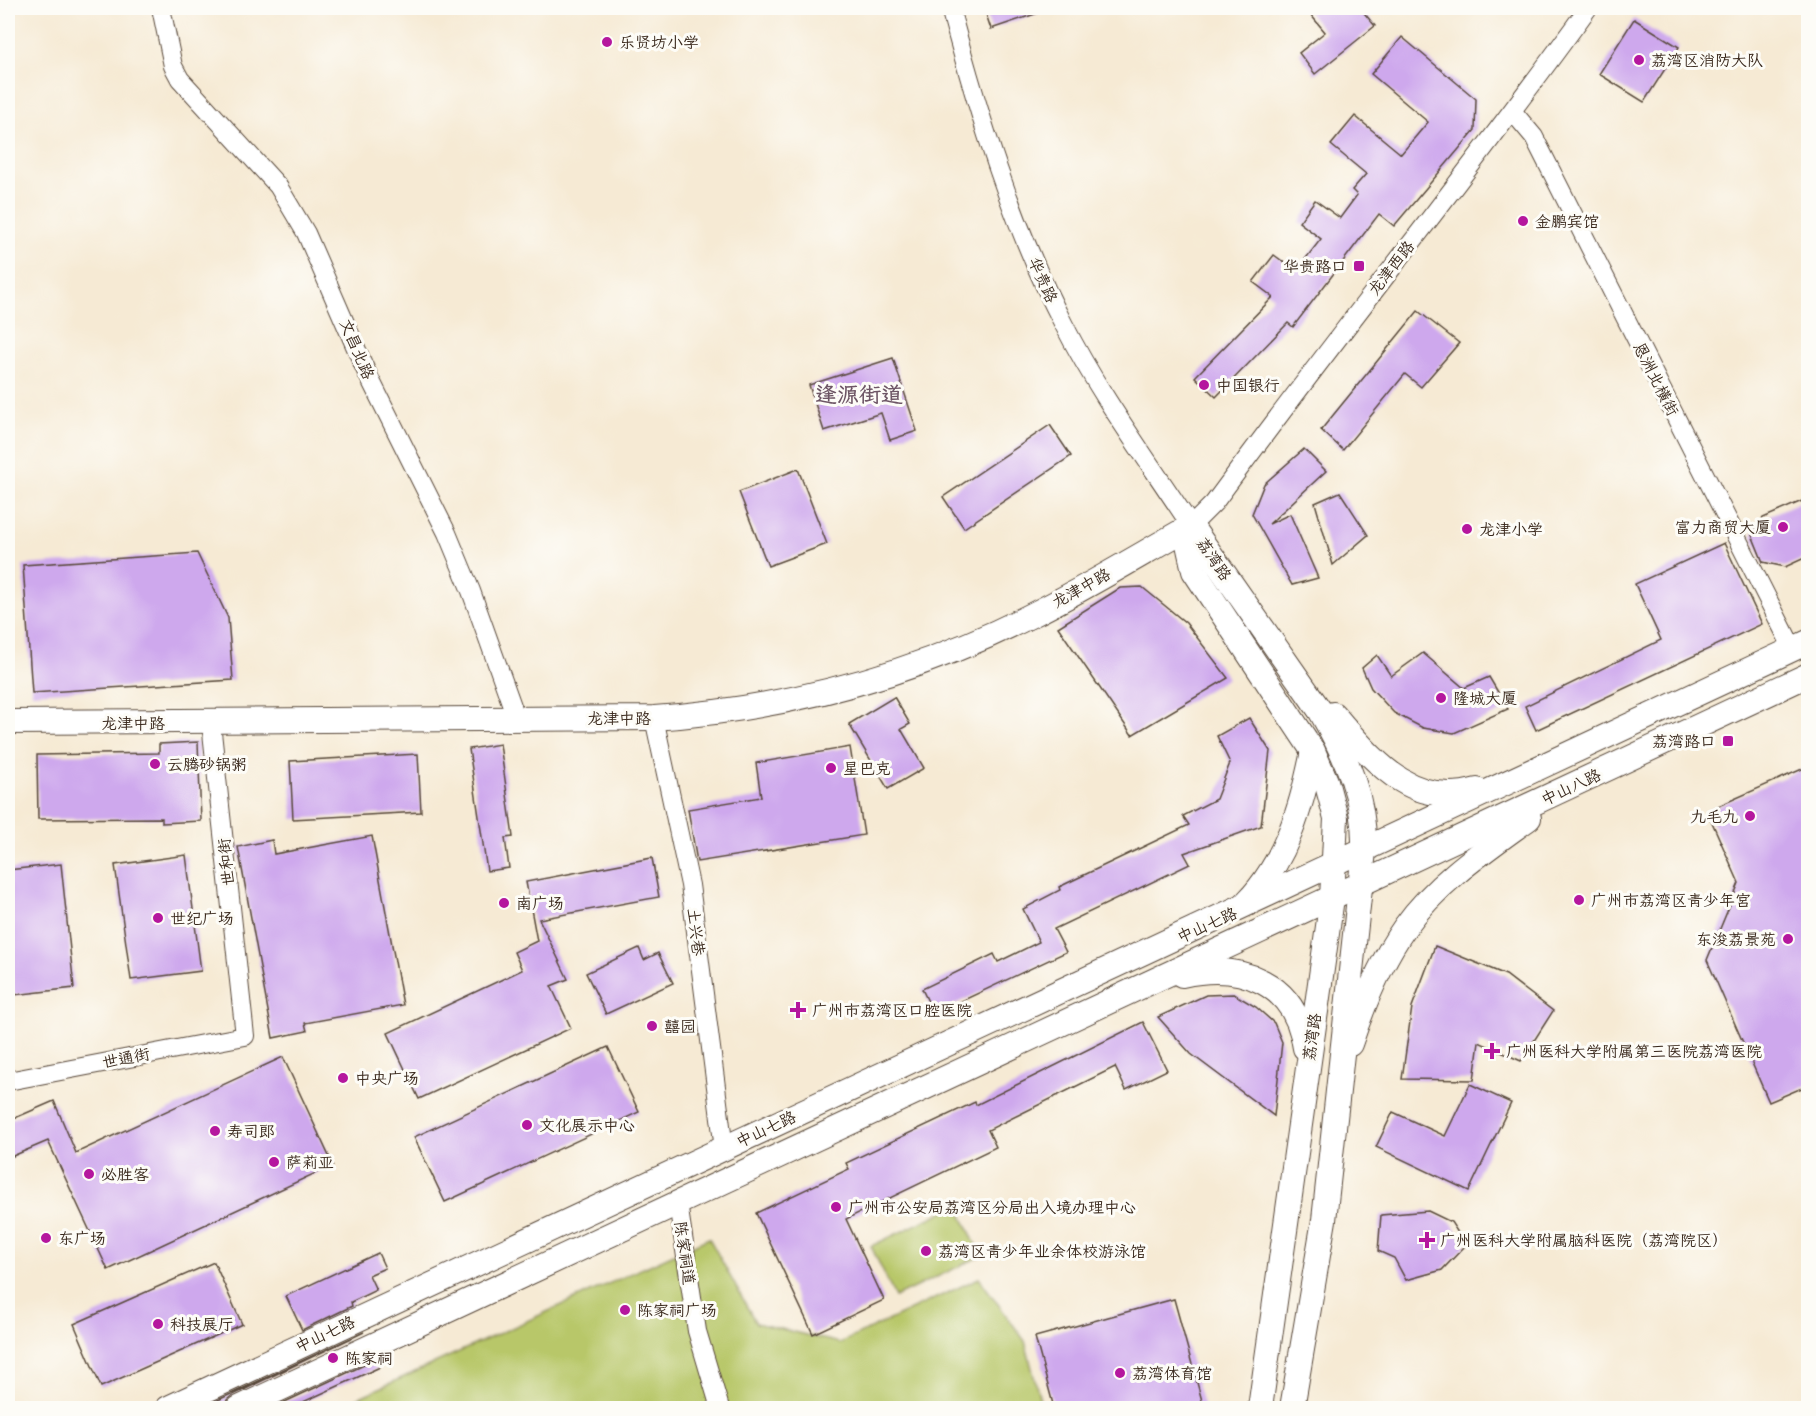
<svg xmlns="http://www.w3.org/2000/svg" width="1816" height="1416" font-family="'Shantell Sans','LXGW WenKai TC',sans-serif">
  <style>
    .green { fill: #b8c769; stroke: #7a7844; stroke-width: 1.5 }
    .building { fill: #cea8ed }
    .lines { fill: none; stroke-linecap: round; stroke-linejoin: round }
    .minor-casing { stroke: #574739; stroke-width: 20 }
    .major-casing { stroke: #574739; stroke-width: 26 }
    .minor { stroke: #fff; stroke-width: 18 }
    .major { stroke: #fff; stroke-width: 24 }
    .poi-dot { fill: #b5179e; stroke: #fdfcf7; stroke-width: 2 }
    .labels { text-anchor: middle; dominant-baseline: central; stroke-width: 6; stroke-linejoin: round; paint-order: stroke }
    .poi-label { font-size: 16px; fill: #3b2a1e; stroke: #fdfcf7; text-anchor: start }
    .street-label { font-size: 16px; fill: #3b2a1e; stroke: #fdfcf7 }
    .district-label { font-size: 22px; font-weight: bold; fill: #6e5666; stroke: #fdfcf7 }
  </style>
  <rect width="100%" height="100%" fill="#fdfcf7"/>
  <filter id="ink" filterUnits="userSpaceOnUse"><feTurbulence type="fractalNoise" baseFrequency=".0167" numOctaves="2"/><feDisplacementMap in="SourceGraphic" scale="12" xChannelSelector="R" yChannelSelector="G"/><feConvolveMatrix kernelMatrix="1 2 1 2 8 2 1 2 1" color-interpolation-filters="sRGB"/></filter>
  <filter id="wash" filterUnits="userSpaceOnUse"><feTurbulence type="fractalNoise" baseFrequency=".008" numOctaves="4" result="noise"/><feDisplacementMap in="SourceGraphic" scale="24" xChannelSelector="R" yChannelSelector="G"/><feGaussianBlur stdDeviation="1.35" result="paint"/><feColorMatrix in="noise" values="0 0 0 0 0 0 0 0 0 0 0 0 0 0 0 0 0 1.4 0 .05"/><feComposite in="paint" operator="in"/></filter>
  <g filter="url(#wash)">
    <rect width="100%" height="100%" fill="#f6ead4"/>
    <!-- green -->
    <g class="green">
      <path d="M957,1205L981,1256L895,1297L871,1246Z"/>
      <path d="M709,1238L756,1323L840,1343L979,1278L1025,1341L1042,1408H336Z"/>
    </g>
    <g id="blocks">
      <!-- building -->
      <g class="building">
        <path d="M984,8H1047V10L991,29Z"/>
        <path d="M1305,8H1360L1375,26L1315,74L1299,53L1325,32Z"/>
        <path d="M1634,19L1679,47L1644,102L1599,74Z"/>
        <path d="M1402,37L1476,99L1475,130L1394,226L1379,214L1293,327L1288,323L1216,397L1195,377L1273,297L1253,282L1274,255L1296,271L1321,239L1299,222L1315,200L1340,218L1357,195L1352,190L1366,174L1331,145L1355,116L1401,154L1428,122L1371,74Z"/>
        <path d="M1418,311L1459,343L1421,387L1405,374L1343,450L1321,430Z"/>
        <path d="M893,358L917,431L890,440L881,413L824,431L809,385Z"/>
        <path d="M1050,425L1071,456L964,528L943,497Z"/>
        <path d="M1304,449L1326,471L1269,524L1290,514L1318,578L1292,585L1252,514L1264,484Z"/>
        <path d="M798,469L827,544L768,566L739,492Z"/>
        <path d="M1340,492L1368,535L1333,565L1315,503Z"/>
        <path d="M1809,498V556L1785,567L1763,562L1752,535L1763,518Z"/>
        <path d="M1724,543L1762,624L1536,730L1525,706L1661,640L1635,584Z"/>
        <path d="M197,553L228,618L233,680L32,693L23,565Z"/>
        <path d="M1142,587L1186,623L1228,678L1132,735L1058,627L1120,588Z"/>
        <path d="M1423,653L1464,688L1489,677L1508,709L1454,733L1423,728L1394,713L1371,688L1362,668L1377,655L1391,676Z"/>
        <path d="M894,697L910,724L901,729L924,768L888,789L849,724Z"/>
        <path d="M1249,718L1270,751L1261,826L1184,853L1190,864L1054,929L1066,952L934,1014L922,989L994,954L998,962L1039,942L1023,909L1060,890L1059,887L1189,825L1183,816L1216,799L1230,763L1217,736Z"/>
        <path d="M198,742L201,821L162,823V818L38,819L37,755L159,753V744Z"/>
        <path d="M500,744L513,837L505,838L509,868L487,871L469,749Z"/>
        <path d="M850,747L864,835L697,862L688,809L761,797L756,763Z"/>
        <path d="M418,754L421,812L293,819L290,761Z"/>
        <path d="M1809,766V1085L1769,1102L1707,960L1739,883L1707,811Z"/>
        <path d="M372,836L403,1005L305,1023L307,1031L273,1038L238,847L272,840L274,854Z"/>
        <path d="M186,855L201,971L131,980L115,865Z"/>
        <path d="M652,858L659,897L539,919L568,979L551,986L571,1028L419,1099L388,1033L522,970L514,952L537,941L526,882Z"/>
        <path d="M61,864L74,988L14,995L8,934V870Z"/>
        <path d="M1435,946L1506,975L1553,1011L1521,1061L1479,1042L1474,1080L1402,1079L1412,1007Z"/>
        <path d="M639,948L644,960L658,953L673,983L606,1014L586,973Z"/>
        <path d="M1234,994L1256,1007L1274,1023L1282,1042L1274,1116L1191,1054L1158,1017L1206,995Z"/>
        <path d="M1143,1022L1167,1070L1126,1090L1115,1067L988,1130L996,1147L846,1219L884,1300L813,1334L756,1213L849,1169L846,1163L975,1102L976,1105Z"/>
        <path d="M608,1047L639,1112L445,1202L414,1137Z"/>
        <path d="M283,1057L333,1165L108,1270L48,1141L8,1158V1121L54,1101L76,1153Z"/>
        <path d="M1470,1084L1511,1103L1469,1191L1376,1147L1393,1112L1445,1136Z"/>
        <path d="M1428,1211L1451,1222L1466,1245L1442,1270L1406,1280L1394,1258L1378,1251L1381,1215Z"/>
        <path d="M378,1253L385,1268L369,1275L376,1290L351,1302L352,1306L302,1330L286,1296Z"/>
        <path d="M214,1262L242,1324L101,1387L74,1324Z"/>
        <path d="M1174,1299L1204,1408H1054L1035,1337Z"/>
        <path d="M364,1332L233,1395L227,1400L225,1408H201Z"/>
        <path d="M377,1359L380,1367L290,1408H272Z"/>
      </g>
    </g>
  </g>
  <g filter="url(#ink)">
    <use href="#blocks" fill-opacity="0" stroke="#574739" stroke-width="1.5"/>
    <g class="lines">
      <defs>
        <g id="minor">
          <path d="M161,8L173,66L180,79L278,186L306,233L366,371L447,533L471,591L516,717"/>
          <path d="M950,8C979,116 1012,225 1064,325C1100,396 1148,460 1191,526L1214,503C1336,336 1467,176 1588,8"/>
          <path d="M1513,112L1534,137L1793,649"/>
          <path d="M654,718L690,885L724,1149"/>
          <path d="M8,1081L245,1036L211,723"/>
          <path d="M678,1203L697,1331L720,1408"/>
        </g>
        <g id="major">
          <path d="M1191,526L1321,712C1346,756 1366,800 1364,851L1324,1220L1292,1408"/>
          <path d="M1191,526L1188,544L1194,571L1313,751L1326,781L1336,818L1332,898L1260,1408"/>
          <path d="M1333,714C1373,759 1409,809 1477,790"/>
          <path d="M8,722L654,718C787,709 913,675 1032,615C1086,588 1138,556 1191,526"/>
          <path d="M1246,903C1286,862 1302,806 1313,751"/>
          <path d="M1182,975C1242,962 1296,982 1305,1048"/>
          <path d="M1350,1044C1363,1005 1381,961 1405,927C1437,882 1485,850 1529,818"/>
          <path d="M168,1408L1808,642"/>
          <path d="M239,1408L1808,675"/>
        </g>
      </defs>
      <!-- minor casing -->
      <use href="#minor" class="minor-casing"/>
      <!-- major casing -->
      <use href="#major" class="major-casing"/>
      <!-- minor -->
      <use href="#minor" class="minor"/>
      <!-- major -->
      <use href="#major" class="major"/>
    </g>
  </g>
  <!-- markers -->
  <g class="poi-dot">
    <circle cx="607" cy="42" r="6"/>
    <circle cx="1639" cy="60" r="6"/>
    <circle cx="1523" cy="221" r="6"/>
    <rect x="1353" y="260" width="12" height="12" rx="3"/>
    <circle cx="1204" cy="385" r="6"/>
    <circle cx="1783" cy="527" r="6"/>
    <circle cx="1467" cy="529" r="6"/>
    <circle cx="1441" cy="698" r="6"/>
    <rect x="1722" y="735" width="12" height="12" rx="3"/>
    <circle cx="155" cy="764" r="6"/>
    <circle cx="831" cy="768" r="6"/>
    <circle cx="1750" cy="816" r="6"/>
    <circle cx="1579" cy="900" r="6"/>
    <circle cx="504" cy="903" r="6"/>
    <circle cx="158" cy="918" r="6"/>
    <circle cx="1788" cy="939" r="6"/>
    <path d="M795 1001h6v6h6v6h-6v6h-6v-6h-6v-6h6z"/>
    <circle cx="652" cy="1026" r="6"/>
    <path d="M1489 1042h6v6h6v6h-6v6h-6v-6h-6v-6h6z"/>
    <circle cx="343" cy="1078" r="6"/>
    <circle cx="527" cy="1125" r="6"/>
    <circle cx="215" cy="1131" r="6"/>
    <circle cx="274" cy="1162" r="6"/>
    <circle cx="89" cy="1174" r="6"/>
    <circle cx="836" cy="1207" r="6"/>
    <circle cx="46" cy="1238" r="6"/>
    <path d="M1424 1231h6v6h6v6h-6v6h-6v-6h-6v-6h6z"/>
    <circle cx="926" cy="1251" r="6"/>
    <circle cx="625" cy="1310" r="6"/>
    <circle cx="158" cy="1324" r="6"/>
    <circle cx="333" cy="1358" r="6"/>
    <circle cx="1120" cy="1373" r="6"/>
  </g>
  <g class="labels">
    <!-- poi labels -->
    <g class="poi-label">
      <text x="619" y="42">乐贤坊小学</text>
      <text x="1651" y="60">荔湾区消防大队</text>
      <text x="1535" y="221">金鹏宾馆</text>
      <text x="1347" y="266" text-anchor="end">华贵路口</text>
      <text x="1216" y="385">中国银行</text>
      <text x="1771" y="527" text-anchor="end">富力商贸大厦</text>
      <text x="1479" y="529">龙津小学</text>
      <text x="1453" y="698">隆城大厦</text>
      <text x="1716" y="741" text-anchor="end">荔湾路口</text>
      <text x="167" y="764">云腾砂锅粥</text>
      <text x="843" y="768">星巴克</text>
      <text x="1738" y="816" text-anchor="end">九毛九</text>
      <text x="1591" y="900">广州市荔湾区青少年宫</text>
      <text x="516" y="903">南广场</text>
      <text x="170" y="918">世纪广场</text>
      <text x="1776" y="939" text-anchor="end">东浚荔景苑</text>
      <text x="812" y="1010">广州市荔湾区口腔医院</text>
      <text x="664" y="1026">囍园</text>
      <text x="1506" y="1051">广州医科大学附属第三医院荔湾医院</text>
      <text x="355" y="1078">中央广场</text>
      <text x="539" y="1125">文化展示中心</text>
      <text x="227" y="1131">寿司郎</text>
      <text x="286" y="1162">萨莉亚</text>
      <text x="101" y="1174">必胜客</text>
      <text x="848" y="1207">广州市公安局荔湾区分局出入境办理中心</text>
      <text x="58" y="1238">东广场</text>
      <text x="1440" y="1240">广州医科大学附属脑科医院（荔湾院区）</text>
      <text x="938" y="1251">荔湾区青少年业余体校游泳馆</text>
      <text x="637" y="1310">陈家祠广场</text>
      <text x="170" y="1324">科技展厅</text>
      <text x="345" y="1358">陈家祠</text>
      <text x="1132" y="1373">荔湾体育馆</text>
    </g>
    <!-- street labels -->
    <g class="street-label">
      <text transform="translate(1391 268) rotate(-52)">龙津西路</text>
      <text transform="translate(1043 280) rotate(66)">华贵路</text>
      <text transform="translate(357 349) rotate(67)">文昌北路</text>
      <text transform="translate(1656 379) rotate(63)">恩洲北横街</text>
      <text transform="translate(1214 559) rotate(56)">荔湾路</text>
      <text transform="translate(1081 588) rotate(-29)">龙津中路</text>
      <text x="619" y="718">龙津中路</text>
      <text x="133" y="723">龙津中路</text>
      <text transform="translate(1571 787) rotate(-25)">中山八路</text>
      <text transform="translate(226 862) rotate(-96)">世和街</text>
      <text transform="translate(1207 925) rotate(-24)">中山七路</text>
      <text transform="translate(696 932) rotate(83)">土兴巷</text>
      <text transform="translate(1312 1037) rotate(-82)">荔湾路</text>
      <text transform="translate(126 1058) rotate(-11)">世通街</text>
      <text transform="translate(766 1129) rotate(-25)">中山七路</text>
      <text transform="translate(685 1253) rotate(82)">陈家祠道</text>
      <text transform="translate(325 1334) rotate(-25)">中山七路</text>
    </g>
    <!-- district labels -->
    <g class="district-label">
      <text x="859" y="394">逢源街道</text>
    </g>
  </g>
  <!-- margin -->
  <rect width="1816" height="1416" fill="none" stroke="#fdfcf7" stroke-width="30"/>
</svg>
